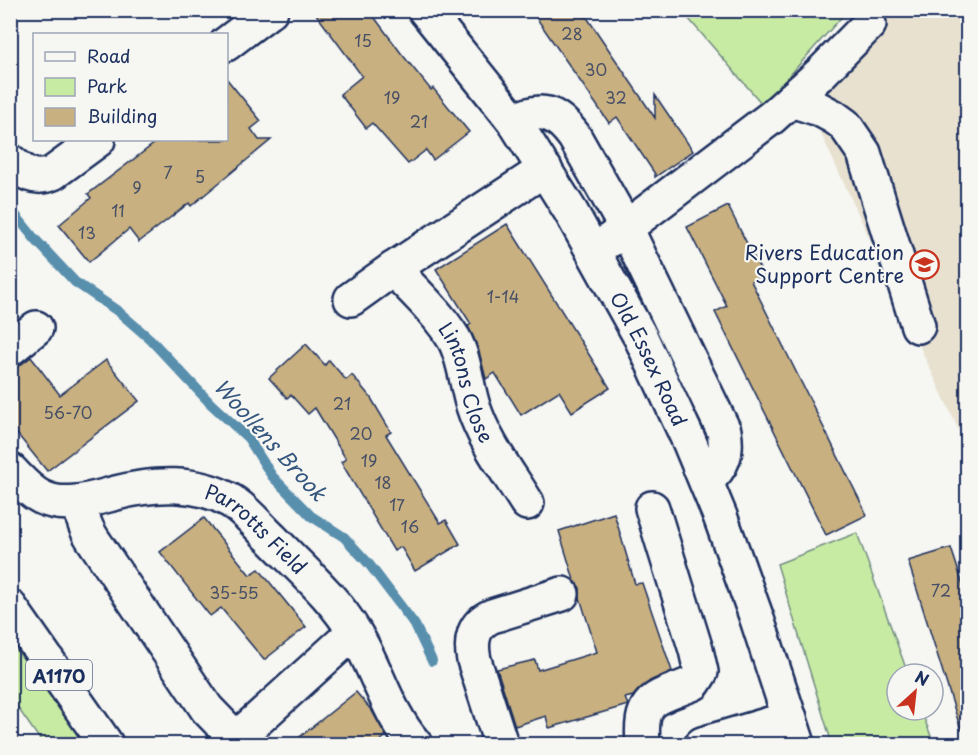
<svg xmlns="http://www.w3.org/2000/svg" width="978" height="755" font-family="'Playpen Sans',sans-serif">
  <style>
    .built { fill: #e8e1d0 }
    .green { fill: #c8eba4; stroke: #728d81; stroke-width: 1.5 }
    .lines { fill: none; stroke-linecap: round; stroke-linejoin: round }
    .stream { stroke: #598fad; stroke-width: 10 }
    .building { fill: #c8b080; stroke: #1b2f5e; stroke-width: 1.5 }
    .minor-casing { stroke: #1b2f5e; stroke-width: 38 }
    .major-casing { stroke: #1b2f5e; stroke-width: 38 }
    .minor { stroke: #f6f6f2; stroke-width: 33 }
    .major { stroke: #f6f6f2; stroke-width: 33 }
    .labels { text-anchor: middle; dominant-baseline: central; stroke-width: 4.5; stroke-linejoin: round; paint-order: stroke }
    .number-label { font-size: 16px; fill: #464f66 }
    .shield { fill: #f6f6f2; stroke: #5d6b8a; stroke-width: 1.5 }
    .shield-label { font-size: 18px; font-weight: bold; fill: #1b2f5e }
    .poi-label { font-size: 20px; fill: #1b2f5e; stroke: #f6f6f2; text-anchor: end }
    .street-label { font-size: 20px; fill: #1b2f5e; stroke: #f6f6f2 }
    .water-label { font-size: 21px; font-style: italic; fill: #35577f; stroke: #f6f6f2 }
  </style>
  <rect width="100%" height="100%" fill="#f6f6f2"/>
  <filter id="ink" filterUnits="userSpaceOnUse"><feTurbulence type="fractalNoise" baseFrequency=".0167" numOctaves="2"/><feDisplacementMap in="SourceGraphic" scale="12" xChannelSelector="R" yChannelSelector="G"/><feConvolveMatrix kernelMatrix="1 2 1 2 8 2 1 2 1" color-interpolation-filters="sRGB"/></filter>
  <g filter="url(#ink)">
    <!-- built -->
    <path class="built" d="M866,11H967V448L796,80Z"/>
    <!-- green -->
    <g class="green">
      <path d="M682,11H847L763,105Z"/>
      <path d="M857,533L908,674H897V710H921L934,744H832L777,564Z"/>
      <path d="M10,641L86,744H43L11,698Z"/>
    </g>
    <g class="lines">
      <!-- stream -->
      <path class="stream" d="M10,208L34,238L75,282L119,312L150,339L211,404L248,438L272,476L311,516L344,537L369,564L415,625L432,661"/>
    </g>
    <!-- building -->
    <g class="building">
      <path d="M313,10H369L401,53L431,90L433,88L469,132L433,160L426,150L408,164L372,123L366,128L340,94L362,76Z"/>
      <path d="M531,10H582L655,118V95L693,151L655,177V174L617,117L609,123Z"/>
      <path d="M226,78L261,121L251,129L259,140H271L191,206L189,203L139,242L129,229L89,262L59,225L91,198L88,194L159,140H226Z"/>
      <path d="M728,206L763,275L751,281L867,515L826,535L715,312L727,306L687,227Z"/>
      <path d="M507,224L610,388L572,412L559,391L521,415L495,373L486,379L478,348L468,326L471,324L436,269Z"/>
      <path d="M306,344L325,365L329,360L346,380L352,375L371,398L391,432L386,435L440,523L446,520L460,544L415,571L401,547L394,551L341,462L346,459L315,408L308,414L291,395L287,398L269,378Z"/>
      <path d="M31,357L60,395L106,360L139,401L47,471L10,425V373Z"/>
      <path d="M614,513L635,584L642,583L672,671L650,681L633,696L625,698L628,705L549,728L546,716L515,726L497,669L535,660L538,670L597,652L580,598V588L574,580L559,531Z"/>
      <path d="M204,518L250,575L259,569L306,627L264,660L221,608L210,616L160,552Z"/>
      <path d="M951,548L968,600V729L961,730L908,561Z"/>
      <path d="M356,692L372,711L386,736L376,744H291Z"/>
    </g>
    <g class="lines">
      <defs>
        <g id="minor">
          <path id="s1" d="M425,10L514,121L571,212L641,338L689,441L720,516L756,616L798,744"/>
          <path d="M226,44L271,10"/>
          <path d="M791,100L819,109L834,117L845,125L864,153L918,326"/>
          <path d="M514,121C541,106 556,112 574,136L626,228L724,431C728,453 723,467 706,481"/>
          <path d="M10,161C24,173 35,181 53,173L98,140"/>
          <path d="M610,240L772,117L821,73L869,24"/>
          <path id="s2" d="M393,269C414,291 438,313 454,339C465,359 466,384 473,406C484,441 508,472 527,503"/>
          <path d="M351,299L393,269L545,169"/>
          <path d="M10,349L36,328"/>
          <path id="s3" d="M10,470C20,480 29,491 41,497C64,509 93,499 116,493C153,483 197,481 231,501C246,510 258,526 271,538C300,568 334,597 355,633C377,669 387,712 415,744"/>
          <path d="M80,502C82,519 86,530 96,544L207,709L236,739"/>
          <path d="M232,744L236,739L354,632"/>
          <path d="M501,744L474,660C470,641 473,624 492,616L562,594"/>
          <path d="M643,744C639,696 656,699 694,683L701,672L696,650L652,508"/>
          <path d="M702,744L790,718"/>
        </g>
        <path id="major" d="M10,607L106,744"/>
      </defs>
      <!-- minor casing -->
      <use href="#minor" class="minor-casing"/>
      <!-- major casing -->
      <use href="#major" class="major-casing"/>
      <!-- minor -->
      <use href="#minor" class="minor"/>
      <!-- major -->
      <use href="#major" class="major"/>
    </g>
  </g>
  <!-- icons -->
  <defs>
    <symbol id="school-ring" viewBox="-11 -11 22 22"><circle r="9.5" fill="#f6f6f2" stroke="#c8321e" stroke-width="1.5"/><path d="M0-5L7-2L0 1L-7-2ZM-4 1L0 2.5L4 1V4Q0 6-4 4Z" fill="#c8321e"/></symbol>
  </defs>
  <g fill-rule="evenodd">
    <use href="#school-ring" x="908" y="248" width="33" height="33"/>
  </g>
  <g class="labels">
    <!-- number labels -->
    <g class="number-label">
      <text x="572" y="33">28</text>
      <text x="363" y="40">15</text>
      <text x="596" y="69">30</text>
      <text x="392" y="97">19</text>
      <text x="616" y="97">32</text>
      <text x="419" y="121">21</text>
      <text x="168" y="172">7</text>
      <text x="200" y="176">5</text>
      <text x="137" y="187">9</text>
      <text x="118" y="210">11</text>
      <text x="87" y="232">13</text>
      <text x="503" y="296">1-14</text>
      <text x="342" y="403">21</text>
      <text x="68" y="412">56-70</text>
      <text x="361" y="433">20</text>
      <text x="369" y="460">19</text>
      <text x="383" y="482">18</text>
      <text x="397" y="504">17</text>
      <text x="410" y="526">16</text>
      <text x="941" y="590">72</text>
      <text x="234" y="592">35-55</text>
    </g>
    <!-- shield labels -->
    <rect class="shield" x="26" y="660" width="66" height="30" rx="4.5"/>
    <g class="shield-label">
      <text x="59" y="675">A1170</text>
    </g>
    <!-- poi labels -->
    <g class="poi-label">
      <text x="904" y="252">Rivers Education<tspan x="904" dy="23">Support Centre</tspan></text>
    </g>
    <!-- street labels -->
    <g class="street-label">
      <text stroke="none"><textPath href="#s1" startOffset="416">Old Essex Road</textPath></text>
      <text stroke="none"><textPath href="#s2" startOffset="138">Lintons Close</textPath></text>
      <text stroke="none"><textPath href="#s3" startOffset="273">Parrotts Field</textPath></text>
    </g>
    <!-- water labels -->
    <g class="water-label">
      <text transform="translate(271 439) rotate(48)">Woollens Brook</text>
    </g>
  </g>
  <!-- margin -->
  <rect width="978" height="755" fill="none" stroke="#f6f6f2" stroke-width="36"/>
  <rect x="18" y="18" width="942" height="719" fill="none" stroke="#1b2f5e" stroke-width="2" filter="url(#ink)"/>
  <!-- legend -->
  <rect x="33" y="33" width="195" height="108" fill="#f6f6f2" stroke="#9ea6b7" stroke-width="1.5"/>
  <rect x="45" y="52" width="30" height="9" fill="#f6f6f2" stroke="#9ea6b7" stroke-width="1.5"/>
  <text x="87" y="63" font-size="18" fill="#1b2f5e">Road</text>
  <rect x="45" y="78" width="30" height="18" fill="#c8eba4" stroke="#9ea6b7" stroke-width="1.5"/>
  <text x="87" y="93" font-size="18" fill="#1b2f5e">Park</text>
  <rect x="45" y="108" width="30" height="18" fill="#c8b080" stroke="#9ea6b7" stroke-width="1.5"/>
  <text x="87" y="123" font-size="18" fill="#1b2f5e">Building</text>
  <!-- north arrow -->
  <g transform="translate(915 692) rotate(27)"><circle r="28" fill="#f6f6f2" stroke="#9ea6b7" stroke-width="1.5"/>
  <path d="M0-4.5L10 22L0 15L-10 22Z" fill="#c8321e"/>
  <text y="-9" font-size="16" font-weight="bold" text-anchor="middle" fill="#1b2f5e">N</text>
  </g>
</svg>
